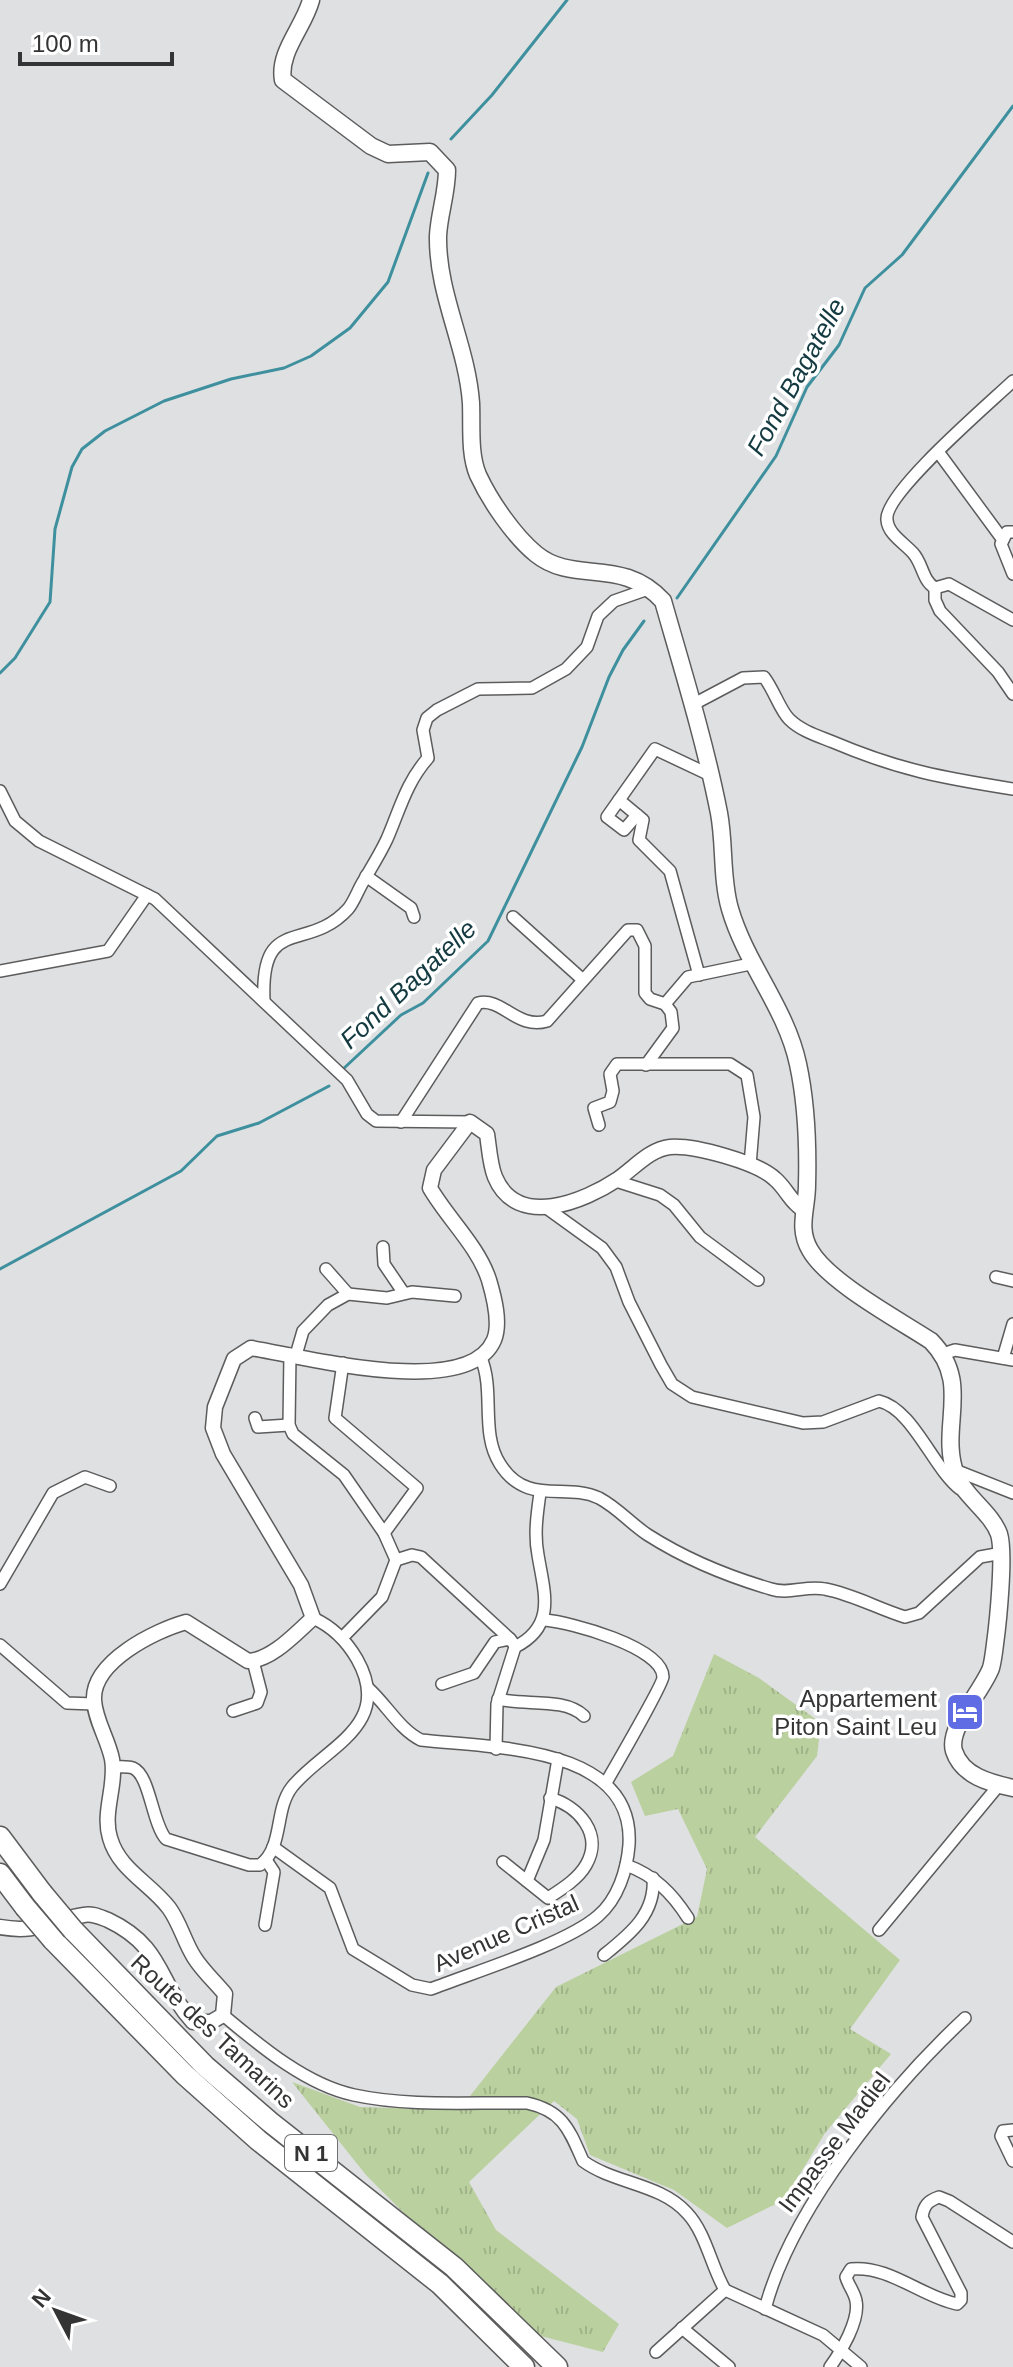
<svg xmlns="http://www.w3.org/2000/svg" width="1013" height="2367" font-family="Arial,sans-serif">
  <style>
    .grass { fill: url(#grass-tufts) }
    .lines { fill: none; stroke-linecap: round; stroke-linejoin: round }
    .stream { stroke: #3e909e; stroke-width: 3 }
    .minor-casing { stroke: #5c5c5d; stroke-width: 14 }
    .tertiary-casing { stroke: #5c5c5d; stroke-width: 17 }
    .secondary-casing { stroke: #5c5c5d; stroke-width: 19 }
    .trunk-casing { stroke: #5c5c5d; stroke-width: 23 }
    .minor { stroke: #fff; stroke-width: 11 }
    .tertiary { stroke: #fff; stroke-width: 14 }
    .secondary { stroke: #fff; stroke-width: 16 }
    .trunk { stroke: #fff; stroke-width: 20 }
    .trunk-bridge-casing { stroke: #5c5c5d; stroke-width: 23; stroke-linecap: butt }
    .trunk-bridge { stroke: #fff; stroke-width: 20 }
    .labels { text-anchor: middle; dominant-baseline: central; stroke-width: 7; stroke-linejoin: round; paint-order: stroke }
    .shield { fill: #fff; stroke: #717172; stroke-width: 2 }
    .shield-label { font-size: 22px; font-weight: bold; fill: #343435 }
    .poi-label { font-size: 24px; fill: #343435; stroke: #fff; text-anchor: end }
    .street-label { font-size: 24px; fill: #343435; stroke: #fff }
    .water-label { font-size: 26px; font-style: italic; fill: #133a40; stroke: #fff }
  </style>
  <defs>
    <pattern id="grass-tufts" width="24" height="20" patternUnits="userSpaceOnUse" patternTransform="scale(2)"><rect width="24" height="20" fill="#bad09e"/><path d="M3 7l-1-3M5 7V3M7 7l1-3M15 17l-1-3M17 17v-4M19 17l1-3" fill="none" stroke="#a0b389"/></pattern>
  </defs>
  <rect width="100%" height="100%" fill="#dfe0e1"/>
  <!-- grass -->
  <path class="grass" d="M714,1654L759,1678L821,1723L817,1756L755,1837L900,1960L850,2029L891,2054L825,2133L784,2200L727,2228L674,2190L590,2155L577,2119L554,2101L469,2182L496,2230L619,2324L603,2352L521,2331L366,2175L292,2082L360,2107L459,2110L556,1987L697,1917L707,1869L678,1809L645,1816L631,1782L673,1756Z"/>
  <g class="lines">
    <!-- stream -->
    <g class="stream">
      <path d="M451,139L492,95L567,0"/>
      <path d="M677,598L776,456L807,387L839,345L865,288L902,255L1013,106"/>
      <path d="M0,673L15,658L50,602L55,529L72,467L82,449L105,431L164,401L231,379L284,368L311,356L350,328L388,282L428,173"/>
      <path d="M342,1070L401,1015L423,1003L488,941L582,747L609,677L623,650L644,621"/>
      <path d="M0,1269L181,1171L217,1136L259,1123L329,1086"/>
    </g>
    <defs>
      <g id="minor">
        <path d="M939,453L1003,540"/>
        <path d="M1013,532H1007L1001,544L1013,574"/>
        <path d="M935,588C922,580 923,564 913,553C904,543 888,534 887,520C883,494 990,403 1013,381"/>
        <path d="M1013,620L949,584L935,588V600L940,611L998,672L1013,694"/>
        <path d="M692,705L743,678L764,677C774,690 780,710 789,719C801,731 818,736 833,742C899,770 943,778 1013,789"/>
        <path d="M0,791L15,821L39,841L155,899L347,1080L367,1114L376,1121L470,1122"/>
        <path d="M619,800L607,817L624,830L637,815"/>
        <path d="M366,876L411,908L414,917"/>
        <path d="M513,917L583,980"/>
        <path d="M0,971L108,951L147,895"/>
        <path d="M699,975L670,871L639,840L643,820L619,800L655,749L710,775"/>
        <path d="M264,1001C260,913 307,954 348,909C354,902 358,890 363,882C371,868 380,854 387,839C400,809 406,783 428,758L423,730L427,718L437,710L478,689L532,688L566,669L587,647L598,616L614,601L651,588"/>
        <path d="M646,1065L673,1028L671,1012L665,1004"/>
        <path d="M401,1122L478,1003C502,997 517,1030 547,1021L628,930H637L645,946V993L650,999L665,1004L688,977L755,963"/>
        <path d="M599,1125L594,1108L610,1102L613,1091L610,1074L617,1064H730L747,1075L754,1117L750,1165"/>
        <path d="M616,1181L660,1195L674,1205L700,1237L758,1280"/>
        <path d="M548,1209L602,1248L616,1267L629,1302L661,1365L672,1384L692,1397L803,1423L823,1422L879,1401C913,1409 933,1468 960,1489"/>
        <path d="M383,1247L384,1264L403,1292"/>
        <path d="M326,1269L348,1294"/>
        <path d="M996,1277L1013,1281"/>
        <path d="M290,1354L289,1425L293,1434L344,1475L384,1533L396,1560L382,1597L342,1638"/>
        <path d="M943,1354L955,1350L1013,1360"/>
        <path d="M296,1355L303,1331L328,1305L348,1294L387,1298L412,1292L455,1296"/>
        <path d="M481,1358C495,1391 480,1433 500,1464C527,1507 566,1482 599,1498C618,1508 631,1524 648,1535C684,1558 730,1577 771,1589C789,1595 806,1585 825,1589C852,1594 879,1609 905,1617L919,1613L980,1557L1002,1553"/>
        <path d="M1003,1358L1013,1324"/>
        <path d="M343,1363L335,1418L417,1488L384,1533"/>
        <path d="M255,1418L258,1427L289,1425"/>
        <path d="M955,1470L1013,1493"/>
        <path d="M396,1560L412,1555L421,1557L510,1639"/>
        <path d="M0,1584L53,1493L85,1477L110,1486"/>
        <path d="M545,1620C569,1622 663,1647 663,1677C663,1684 615,1767 607,1781"/>
        <path d="M0,1645L67,1703L94,1704"/>
        <path d="M515,1647C557,1626 544,1592 538,1555C534,1535 537,1514 540,1493"/>
        <path d="M442,1684L474,1673L495,1642L510,1639L513,1643"/>
        <path d="M498,1699C524,1706 564,1697 584,1716"/>
        <path d="M233,1711L257,1703L261,1692L253,1661"/>
        <path d="M496,1749L497,1704L515,1647"/>
        <path d="M113,1767C118,1767 128,1766 133,1768C150,1775 152,1823 166,1839L249,1865H260C284,1847 274,1810 292,1787C323,1748 395,1726 357,1659C346,1640 333,1627 313,1618"/>
        <path d="M273,1847L330,1888L353,1949L412,1985L431,1989C474,1972 566,1944 598,1916C618,1899 627,1870 629,1845C635,1745 492,1748 421,1740C399,1729 387,1705 368,1688"/>
        <path d="M503,1862L548,1898C562,1889 578,1879 586,1865C604,1834 578,1806 550,1798"/>
        <path d="M626,1865C654,1875 672,1893 688,1918"/>
        <path d="M527,1881L544,1840L558,1759"/>
        <path d="M265,1925L274,1872L266,1860"/>
        <path d="M879,1930L999,1785"/>
        <path d="M604,1955C629,1935 656,1914 653,1878"/>
        <path d="M223,2015C259,2045 306,2085 354,2095C409,2107 471,2102 527,2103C563,2111 569,2129 583,2161C614,2184 660,2183 687,2213C706,2233 711,2266 725,2290L823,2335L861,2367"/>
        <path d="M1013,2130L1003,2131L1001,2136L1013,2161"/>
        <path d="M765,2309C791,2209 890,2088 965,2018"/>
        <path d="M682,2328L729,2367"/>
        <path d="M656,2352L725,2290"/>
        <path d="M830,2367C841,2352 860,2320 856,2301C855,2293 848,2285 846,2277L851,2269C889,2265 922,2297 957,2304L961,2300V2293L922,2217C924,2205 928,2201 939,2197L949,2201L1013,2242"/>
      </g>
      <path id="tertiary" d="M0,1927C39,1934 49,1920 84,1915C92,1913 100,1917 108,1920C165,1947 158,1984 193,2022H211L223,2015L225,1994C215,1982 202,1970 194,1957C184,1941 180,1923 169,1908C150,1883 119,1870 110,1838C102,1812 117,1785 112,1759C108,1739 95,1720 94,1700C92,1662 154,1631 186,1622L248,1661C272,1660 295,1634 313,1618L301,1585L223,1454L213,1428L215,1407L234,1359L251,1348C302,1356 468,1401 494,1340C501,1323 494,1297 489,1280C478,1246 448,1219 430,1188L434,1170L470,1122L487,1134C489,1147 490,1165 495,1177C517,1230 585,1201 618,1179C634,1168 650,1149 670,1147C694,1145 757,1162 775,1179C786,1188 791,1203 804,1210"/>
      <path id="secondary" d="M311,0C304,27 278,52 283,80L371,146L388,154L430,152L447,170C447,193 439,214 438,236C437,294 467,346 471,403C472,426 469,454 478,475C490,501 514,536 536,554C574,585 622,556 663,601C683,671 705,742 719,813C725,845 721,878 730,909C746,964 786,1008 798,1064C806,1101 808,1148 807,1185C807,1209 797,1228 810,1250C828,1282 899,1320 931,1341C973,1384 938,1427 956,1475C965,1497 991,1512 999,1534C1005,1553 998,1622 995,1644C994,1652 993,1661 991,1668C983,1690 947,1728 954,1751C962,1776 990,1783 1013,1788"/>
      <g id="trunk">
        <path d="M0,1837L42,1893"/>
        <path d="M0,1874L25,1907"/>
        <path d="M73,1930L205,2066L270,2122L454,2267L557,2367"/>
        <path d="M53,1940L185,2075L258,2140L440,2284L524,2367"/>
      </g>
    </defs>
    <!-- minor casing -->
    <use href="#minor" class="minor-casing"/>
    <!-- tertiary casing -->
    <use href="#tertiary" class="tertiary-casing"/>
    <!-- secondary casing -->
    <use href="#secondary" class="secondary-casing"/>
    <!-- trunk casing -->
    <use href="#trunk" class="trunk-casing"/>
    <!-- minor -->
    <use href="#minor" class="minor"/>
    <!-- tertiary -->
    <use href="#tertiary" class="tertiary"/>
    <!-- secondary -->
    <use href="#secondary" class="secondary"/>
    <!-- trunk -->
    <use href="#trunk" class="trunk"/>
    <defs>
      <g id="trunk-bridge">
        <path d="M42,1893L73,1930"/>
        <path d="M25,1907L53,1940"/>
      </g>
    </defs>
    <!-- trunk-bridge casing -->
    <use href="#trunk-bridge" class="trunk-bridge-casing"/>
    <!-- trunk-bridge -->
    <use href="#trunk-bridge" class="trunk-bridge"/>
  </g>
  <!-- icons -->
  <defs>
    <symbol id="hotel-square" viewBox="-11 -11 22 22"><rect x="-9" y="-9" width="18" height="18" rx="4" fill="#5f6ce3" stroke="#fff"/><path d="M-6-4.5h1.5V1H6V5H4.5V3h-9V5H-6ZM-4 0a1.8 1.8 0 1 1 3.6 0ZM.5 0V-2.5h3Q6-2.5 6 0Z" fill="#fff"/></symbol>
  </defs>
  <g fill-rule="evenodd">
    <use href="#hotel-square" x="943" y="1690" width="44" height="44"/>
  </g>
  <g class="labels">
    <!-- shield labels -->
    <rect class="shield" x="285" y="2135" width="52" height="36" rx="6"/>
    <g class="shield-label">
      <text x="311" y="2153">N 1</text>
    </g>
    <!-- poi labels -->
    <g class="poi-label">
      <text x="937" y="1698">Appartement<tspan x="937" dy="28">Piton Saint Leu</tspan></text>
    </g>
    <!-- street labels -->
    <g class="street-label">
      <text transform="translate(506 1933) rotate(-24)">Avenue Cristal</text>
      <text transform="translate(213 2031) rotate(43)">Route des Tamarins</text>
      <text transform="translate(834 2142) rotate(-53)">Impasse Madiel</text>
    </g>
    <!-- water labels -->
    <g class="water-label">
      <text transform="translate(796 377) rotate(-61)">Fond Bagatelle</text>
      <text transform="translate(408 984) rotate(-43)">Fond Bagatelle</text>
    </g>
  </g>
  <!-- north arrow -->
  <g transform="translate(56 2311) rotate(311)" stroke="#ffffff" stroke-width="6" paint-order="stroke">
  <path d="M0-6L14 30L0 20L-14 30Z" fill="#343435"/>
  <text y="-12" font-size="22" font-weight="bold" text-anchor="middle" fill="#343435">N</text>
  </g>
  <!-- scale -->
  <path d="M20 52v12h152v-12" fill="none" stroke="#343435" stroke-width="4"/>
  <text x="32" y="52" font-size="24" fill="#343435" stroke="#ffffff" stroke-width="6" paint-order="stroke">100 m</text>
</svg>
